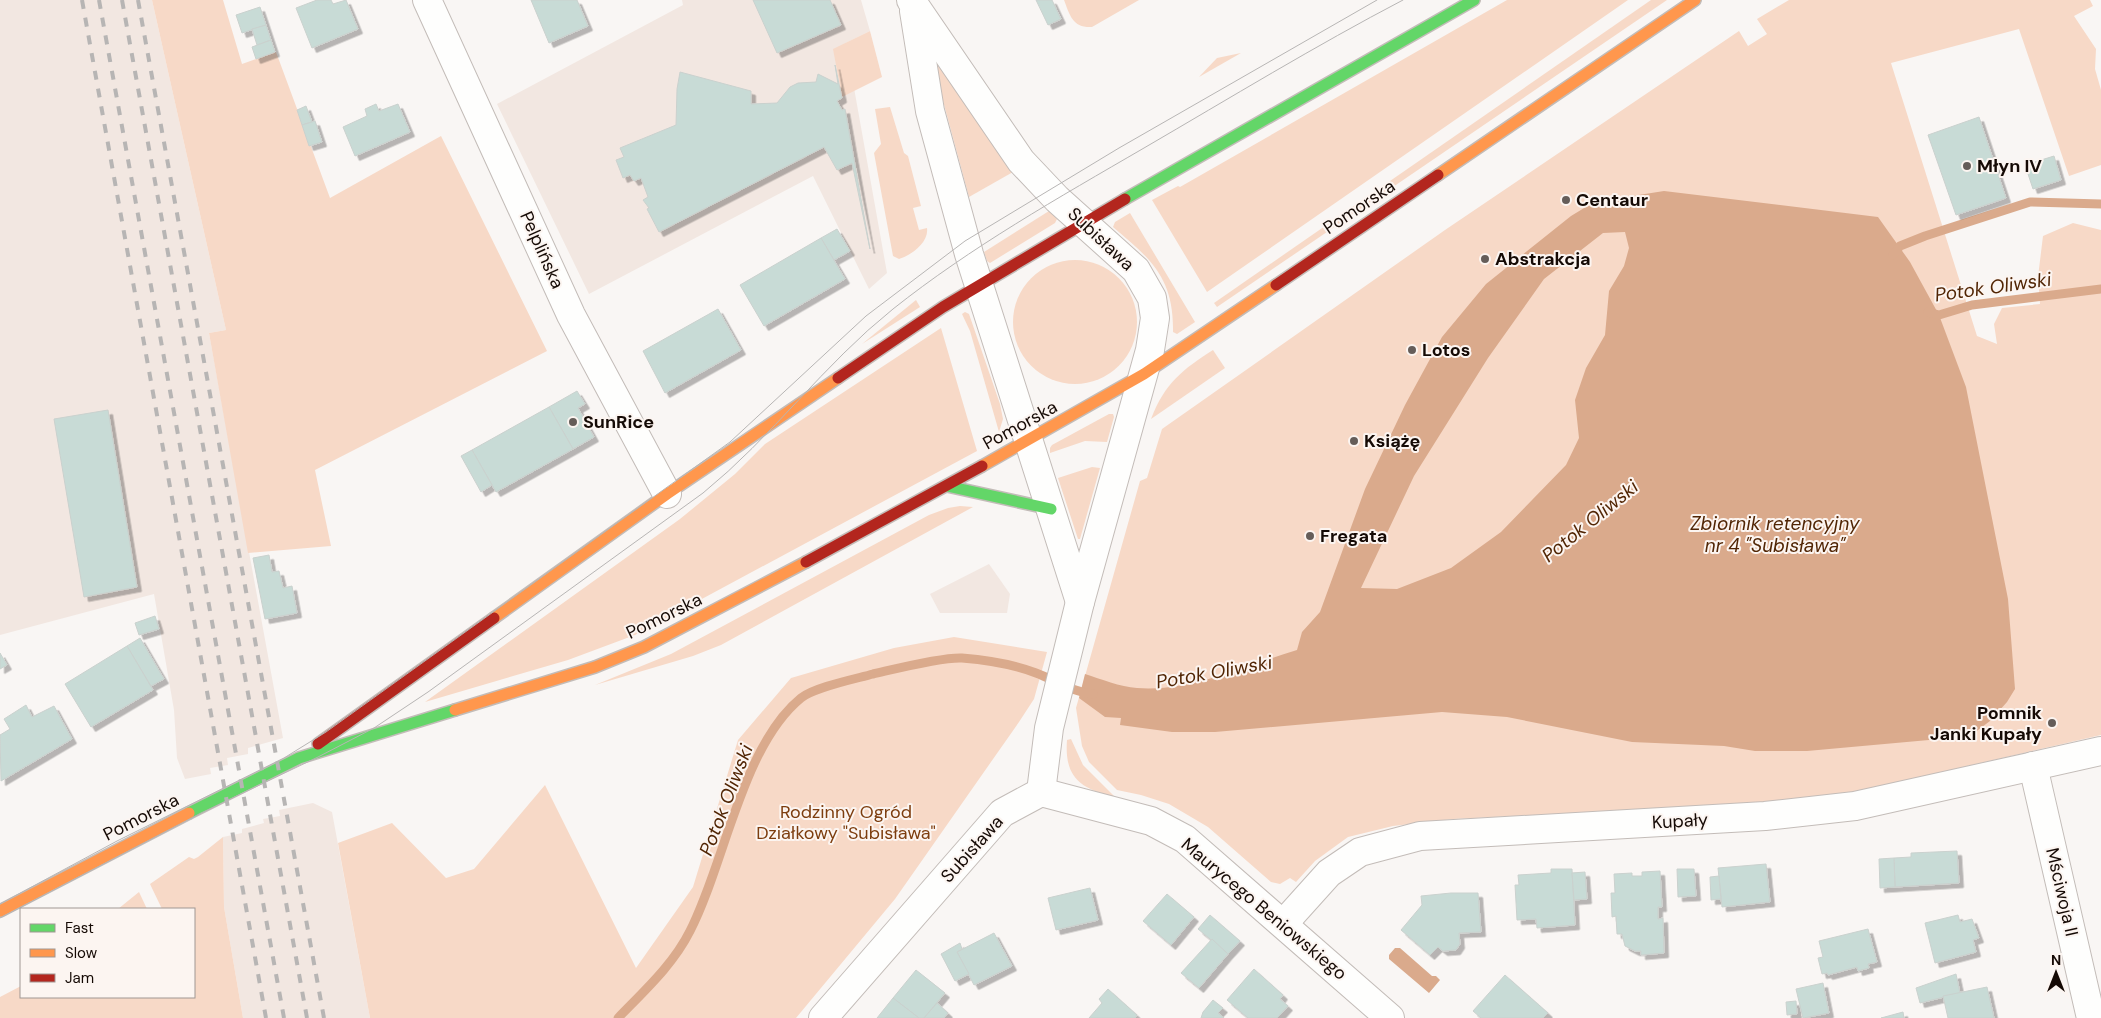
<svg xmlns="http://www.w3.org/2000/svg" width="2101" height="1018" font-family="'DM Sans',sans-serif">
  <style>
    .built { fill: #f2e7e1 }
    .green { fill: #f7d9c7 }
    .water { fill: #daaa8c; fill-rule: evenodd }
    .lines { fill: none; stroke-linecap: round; stroke-linejoin: round }
    .stream { stroke: #daaa8c; stroke-width: 9 }
    .building { fill: #c8dbd6; stroke: #cad1ce; filter: url(#shadow) }
    .street-casing { stroke: #c3bcb8; stroke-width: 30 }
    .fast-casing { stroke: #c3bcb8; stroke-width: 14 }
    .slow-casing { stroke: #c3bcb8; stroke-width: 14 }
    .jam-casing { stroke: #c3bcb8; stroke-width: 14 }
    .street { stroke: #fefefd; stroke-width: 28 }
    .fast { stroke: #63d668; stroke-width: 11 }
    .slow { stroke: #ff974d; stroke-width: 11 }
    .jam { stroke: #b3261e; stroke-width: 11 }
    .tram { stroke: #b7b5b4; stroke-width: 1 }
    .rail { stroke: #b7b5b4; stroke-width: 4; stroke-dasharray: 9 9; stroke-linecap: butt }
    .poi-dot { fill: #655d59; stroke: #fcf5f1; stroke-width: 2 }
    .labels { text-anchor: middle; dominant-baseline: central; stroke-width: 4; stroke-linejoin: round; paint-order: stroke }
    .poi-label { font-size: 18px; font-weight: bold; fill: #150a05; stroke: #fcf5f1; text-anchor: start }
    .street-label { font-size: 18px; fill: #150a05; stroke: #fcf5f1 }
    .park-label { font-size: 18px; fill: #7d3d0e; stroke: #fcf5f1 }
    .water-label { font-size: 19px; font-style: italic; fill: #512504; stroke: #fcf5f1 }
  </style>
  <defs>
    <filter id="shadow"><feDropShadow dx="4.5" dy="4.5" stdDeviation="0" flood-color="#0004"/></filter>
  </defs>
  <rect width="100%" height="100%" fill="#f9f6f4"/>
  <!-- built -->
  <g class="built">
    <path d="M0,0H152L226,330L209,333L283,738L248,748V754L227,758L228,765L210,768L211,774L185,779L177,758L174,710L154,594L0,635Z"/>
    <path d="M682,0H861L870,31L846,43L887,273L869,289L813,176L589,294L497,104L683,5Z"/>
    <path d="M989,564L1010,594L1007,613H940L930,594Z"/>
    <path d="M313,803L332,812L370,1018H243L224,907L223,837L242,833V829L264,823L263,819L280,816L279,810Z"/>
  </g>
  <!-- green -->
  <g class="green">
    <path d="M152,0H223L242,64L276,52L330,198L441,136L547,351L315,470L331,546L248,553L209,333L226,330Z"/>
    <path d="M1064,0H1139L1092,27C1073,28 1070,16 1064,0Z"/>
    <path d="M1507,0H1628L1207,292L1152,200L1178,186L1180,187Z"/>
    <path d="M1651,0H1667L1217,307L1214,303Z"/>
    <path d="M1789,0H2090L2093,6L2074,16L2096,49L2095,69L2101,90V165L2069,176L2019,29L1891,63L1977,336L1997,344L1994,324L2002,308L2040,304L2038,277L2043,236L2073,223L2101,230V735L1865,790L1787,803L1453,819L1393,826L1348,837L1315,861L1296,882L1290,878L1280,884L1271,882L1208,827L1169,804L1141,795L1117,790L1089,762L1082,746L1076,708L1140,481L1147,478L1162,429L1445,230L1739,31L1748,46L1767,34L1757,19Z"/>
    <path d="M870,31L882,77L842,97L833,49Z"/>
    <path d="M929,49L1013,172L969,197Z"/>
    <path d="M1241,53L1199,77L1217,58Z"/>
    <path d="M890,107L904,153L908,156L921,206L913,208L919,230L927,228C929,242 912,255 899,259L893,256L874,153L881,144L875,109Z"/>
    <path d="M1049,211L1057,219L1055,223L990,263L987,261L984,252Z"/>
    <path d="M1130,213L1195,322L1177,334L1173,332C1174,278 1151,259 1113,227L1115,222Z"/>
    <circle cx="1075" cy="322" r="62"/>
    <path d="M916,300L920,307L862,344Z"/>
    <path d="M965,312L969,314L1000,404L1003,419L999,432L970,331L962,314Z"/>
    <path d="M941,328L977,451L635,635L568,660L425,702L680,519L735,474L765,444Z"/>
    <path d="M1213,350L1225,368L1151,419C1164,384 1183,369 1213,350Z"/>
    <path d="M1109,414H1113L1114,417L1107,442L1085,441L1050,453V448L1052,445Z"/>
    <path d="M1092,467L1100,468L1080,539H1078L1058,478Z"/>
    <path d="M960,506L973,507L721,645L693,656L595,685L671,654L929,515L948,508Z"/>
    <path d="M954,637L1047,652L1034,699L1019,722L895,899L796,1018H370L338,843L392,823L446,878L474,869L545,785L636,968L693,887L738,740L791,678L894,648Z"/>
    <path d="M1071,739L1083,765L1115,797C1082,789 1064,779 1067,740Z"/>
    <path d="M223,837L224,907L243,1018H0V997L21,986V997H194V909H162L150,884L189,857L194,859L198,857Z"/>
    <path d="M139,892L147,909H118Z"/>
  </g>
  <!-- water -->
  <g class="water">
    <path d="M1664,191L1878,217L1910,262L1939,315L1966,387L2008,599L2015,689L2007,702L1990,721L1974,733L1951,738L1807,751H1755L1724,746L1632,742L1507,717L1442,712L1215,732H1172L1120,725L1121,718L1105,717L1079,698L1085,674C1101,679 1120,687 1137,688C1193,692 1245,665 1297,650L1302,632L1320,612L1365,489L1405,405L1442,337L1486,284L1571,216L1594,202ZM1625,232L1629,248L1624,266L1609,291L1605,335L1586,368L1575,400L1579,438L1566,465L1501,532L1451,568L1397,589L1361,588L1414,476L1488,358L1544,279L1603,233Z"/>
    <path d="M1395,948H1400L1432,976H1436L1440,980L1429,993L1389,959V955Z"/>
  </g>
  <g class="lines">
    <!-- stream -->
    <g class="stream">
      <path d="M1893,255L1900,246L1925,236L2030,202L2101,204"/>
      <path d="M1928,312L1939,315L1972,305L2101,289"/>
      <path d="M618,1018C644,991 673,965 690,931C725,863 742,746 801,698C815,687 855,679 873,674C895,669 941,657 962,658C986,660 1013,664 1036,673C1055,680 1072,692 1093,694"/>
    </g>
  </g>
  <!-- building -->
  <g class="building">
    <path d="M317,0H331L333,4L346,0L358,29L312,48L296,8Z"/>
    <path d="M531,0H577L588,26L549,43Z"/>
    <path d="M753,0H830L841,25L777,53Z"/>
    <path d="M1036,0H1052L1061,19L1048,25Z"/>
    <path d="M260,7L266,25L242,33L236,15Z"/>
    <path d="M266,25L271,40L257,45L252,29Z"/>
    <path d="M271,40L275,52L256,59L252,47Z"/>
    <path d="M835,65L842,98L837,101L842,110L845,109L870,249L852,163L837,170L824,147L659,232L647,209L649,208L643,200L648,197L641,178L634,181L630,175L623,178L616,160L624,157L620,148L676,125L677,89L680,72L751,91V104L777,103L790,87L798,83L816,82L818,74L838,84Z"/>
    <path d="M376,104L379,111L398,104L410,132L355,156L343,127L367,116L365,109Z"/>
    <path d="M306,106L312,122L302,125L297,110Z"/>
    <path d="M1979,117L2006,198L1956,215L1928,135Z"/>
    <path d="M315,121L322,142L309,146L302,125Z"/>
    <path d="M2054,156L2061,180L2033,189L2025,165Z"/>
    <path d="M837,229L850,251L834,260L821,238Z"/>
    <path d="M821,238L845,279L764,326L740,285Z"/>
    <path d="M718,309L741,350L665,393L643,351Z"/>
    <path d="M577,391L585,404L578,408L594,437L573,449L549,407Z"/>
    <path d="M549,407L573,449L496,492L472,450Z"/>
    <path d="M108,410L137,587L84,597L54,419Z"/>
    <path d="M472,450L492,485L481,492L461,456Z"/>
    <path d="M269,555L272,572L279,571L283,588L292,586L297,613L265,619L253,558Z"/>
    <path d="M155,616L159,629L139,635L135,623Z"/>
    <path d="M140,638L164,679L151,686L127,646Z"/>
    <path d="M127,646L153,690L91,727L65,684Z"/>
    <path d="M0,653L7,665L0,669Z"/>
    <path d="M26,705L32,717L54,706L72,739L1,781L0,735L10,729L4,719Z"/>
    <path d="M1957,851L1959,883L1895,887L1894,858L1911,857V853Z"/>
    <path d="M1894,858L1895,887L1880,888L1879,859Z"/>
    <path d="M1766,864L1770,902L1722,907L1718,868Z"/>
    <path d="M1551,869H1572L1575,925L1537,928L1536,919L1517,920L1515,885H1519L1518,875L1551,873Z"/>
    <path d="M1677,869H1694L1696,896L1678,897Z"/>
    <path d="M1660,871L1662,907H1658V919L1663,918L1664,953L1641,955V951H1635L1625,946L1622,934H1617L1616,916L1612,917L1611,893H1615L1614,874L1632,873V876H1642V872Z"/>
    <path d="M1585,872L1587,899L1574,900L1572,873Z"/>
    <path d="M1719,876L1721,899L1711,900L1710,877Z"/>
    <path d="M1090,888L1098,920L1056,930L1048,898Z"/>
    <path d="M1451,893H1478L1481,932L1459,933L1460,944L1456,950L1443,951L1438,947L1430,955L1401,930L1422,905L1421,896Z"/>
    <path d="M1167,894L1194,917L1171,945L1143,921Z"/>
    <path d="M1210,915L1240,941L1228,954L1198,929Z"/>
    <path d="M1958,915L1960,922L1972,919L1979,938L1973,940L1976,952L1935,963L1925,923Z"/>
    <path d="M1868,929L1877,962L1868,964L1869,968L1858,971L1857,967L1828,975L1827,973L1822,974L1818,958L1823,957L1819,941Z"/>
    <path d="M994,933L1012,966L974,985L957,952Z"/>
    <path d="M1212,939L1228,954L1199,988L1181,973Z"/>
    <path d="M960,943L962,949L957,952L969,974L955,981L941,954Z"/>
    <path d="M1254,969L1283,995L1280,999L1288,1006L1277,1018H1248L1227,1000Z"/>
    <path d="M916,970L945,993L924,1018H919L893,998Z"/>
    <path d="M1956,974L1960,993L1920,1003L1916,988Z"/>
    <path d="M1505,975L1548,1013L1543,1018H1481L1473,1011Z"/>
    <path d="M1823,983L1829,1013L1803,1018L1796,989Z"/>
    <path d="M1987,987L1994,1018H1948L1943,996Z"/>
    <path d="M1108,989L1137,1015L1135,1018H1089L1102,1003L1099,999Z"/>
    <path d="M893,998L919,1018H877Z"/>
    <path d="M1213,1000L1223,1008L1218,1013L1224,1018H1201L1203,1012Z"/>
    <path d="M1796,1001L1797,1014L1787,1015L1786,1002Z"/>
    <path d="M937,1003L948,1013L944,1018H924Z"/>
    <path d="M1903,1012L1904,1018H1881Z"/>
  </g>
  <g class="lines">
    <defs>
      <g id="street">
        <path d="M427,0L571,315L667,494"/>
        <path d="M911,0L1021,161L1057,199L1136,270L1152,298L1155,318L1150,350L1080,602L1049,728L1041,792"/>
        <path d="M914,11L930,111L969,254L1080,602"/>
        <path d="M2033,766L2091,1018"/>
        <path d="M1041,792L1151,821L1185,839L1390,1018"/>
        <path d="M1284,923L1329,873L1360,852L1420,836L1765,816L1855,806L2101,751"/>
        <path d="M823,1018L1002,813L1041,792"/>
      </g>
      <g id="fast">
        <path d="M1125,199L1474,0"/>
        <path d="M947,486L1051,509"/>
        <path d="M189,813L299,758L455,710"/>
      </g>
      <g id="slow">
        <path d="M1438,175L1695,0"/>
        <path d="M982,466L1144,374L1276,285"/>
        <path d="M494,618L667,494L838,378"/>
        <path d="M455,710L595,667L644,647L806,562"/>
        <path d="M0,911L189,813"/>
      </g>
      <g id="jam">
        <path d="M1276,285L1438,175"/>
        <path d="M838,378L943,307L1125,199"/>
        <path d="M806,562L982,466"/>
        <path d="M318,744L494,618"/>
      </g>
    </defs>
    <!-- street casing -->
    <use href="#street" class="street-casing"/>
    <!-- fast casing -->
    <use href="#fast" class="fast-casing"/>
    <!-- slow casing -->
    <use href="#slow" class="slow-casing"/>
    <!-- jam casing -->
    <use href="#jam" class="jam-casing"/>
    <!-- street -->
    <use href="#street" class="street"/>
    <!-- fast -->
    <use href="#fast" class="fast"/>
    <!-- slow -->
    <use href="#slow" class="slow"/>
    <!-- jam -->
    <use href="#jam" class="jam"/>
    <!-- tram -->
    <g class="tram">
      <path d="M0,904L117,841L284,758L326,732L730,442L866,316L965,241L1119,148L1377,0"/>
      <path d="M0,918L201,813L318,757L374,728L428,692L703,493C772,437 824,364 893,309C971,247 1058,198 1144,148C1230,98 1315,46 1403,0"/>
    </g>
    <!-- rail -->
    <g class="rail">
      <path d="M82,0L266,1018"/>
      <path d="M99,0L284,1018"/>
      <path d="M122,0L307,1018"/>
      <path d="M138,0L324,1018"/>
    </g>
  </g>
  <!-- markers -->
  <g class="poi-dot">
    <circle cx="1967" cy="166" r="5"/>
    <circle cx="1566" cy="200" r="5"/>
    <circle cx="1485" cy="259" r="5"/>
    <circle cx="1412" cy="350" r="5"/>
    <circle cx="573" cy="422" r="5"/>
    <circle cx="1354" cy="441" r="5"/>
    <circle cx="1310" cy="536" r="5"/>
    <circle cx="2052" cy="723" r="5"/>
  </g>
  <g class="labels">
    <!-- poi labels -->
    <g class="poi-label">
      <text x="1977" y="166">Młyn IV</text>
      <text x="1576" y="200">Centaur</text>
      <text x="1495" y="259">Abstrakcja</text>
      <text x="1422" y="350">Lotos</text>
      <text x="583" y="422">SunRice</text>
      <text x="1364" y="441">Książę</text>
      <text x="1320" y="536">Fregata</text>
      <text x="2042" y="713" text-anchor="end">Pomnik<tspan x="2042" dy="21">Janki Kupały</tspan></text>
    </g>
    <!-- street labels -->
    <g class="street-label">
      <text transform="translate(1359 207) rotate(-34)">Pomorska</text>
      <text transform="translate(1101 239) rotate(43)">Subisława</text>
      <text transform="translate(542 250) rotate(66)">Pelplińska</text>
      <text transform="translate(1020 425) rotate(-29)">Pomorska</text>
      <text transform="translate(664 616) rotate(-26)">Pomorska</text>
      <text transform="translate(141 817) rotate(-27)">Pomorska</text>
      <text transform="translate(1680 821) rotate(-3)">Kupały</text>
      <text transform="translate(972 849) rotate(-48)">Subisława</text>
      <text transform="translate(2062 892) rotate(77)">Mściwoja II</text>
      <text transform="translate(1264 909) rotate(40)">Maurycego Beniowskiego</text>
    </g>
    <!-- park labels -->
    <g class="park-label">
      <text x="846" y="812">Rodzinny Ogród<tspan x="846" dy="21">Działkowy "Subisława"</tspan></text>
    </g>
    <!-- water labels -->
    <g class="water-label">
      <text transform="translate(1993 287) rotate(-8)">Potok Oliwski</text>
      <text transform="translate(1590 521) rotate(-39)">Potok Oliwski</text>
      <text x="1775" y="523">Zbiornik retencyjny<tspan x="1775" dy="22">nr 4 "Subisława"</tspan></text>
      <text transform="translate(1214 672) rotate(-10)">Potok Oliwski</text>
      <text transform="translate(726 800) rotate(-69)">Potok Oliwski</text>
    </g>
  </g>
  <!-- legend -->
  <rect x="20" y="908" width="175" height="90" fill="#fcf5f1" stroke="#a09793"/>
  <rect x="30" y="924" width="25" height="8" fill="#63d668" stroke="#a09793"/>
  <text x="65" y="933" font-size="15" fill="#150a05">Fast</text>
  <rect x="30" y="949" width="25" height="8" fill="#ff974d" stroke="#a09793"/>
  <text x="65" y="958" font-size="15" fill="#150a05">Slow</text>
  <rect x="30" y="974" width="25" height="8" fill="#b3261e" stroke="#a09793"/>
  <text x="65" y="983" font-size="15" fill="#150a05">Jam</text>
  <!-- north arrow -->
  <g transform="translate(2056 973)" stroke="#fcf5f1" stroke-width="4" paint-order="stroke">
  <path d="M0-4L9 19L0 12L-9 19Z" fill="#150a05"/>
  <text y="-8" font-size="14" font-weight="bold" text-anchor="middle" fill="#150a05">N</text>
  </g>
</svg>
